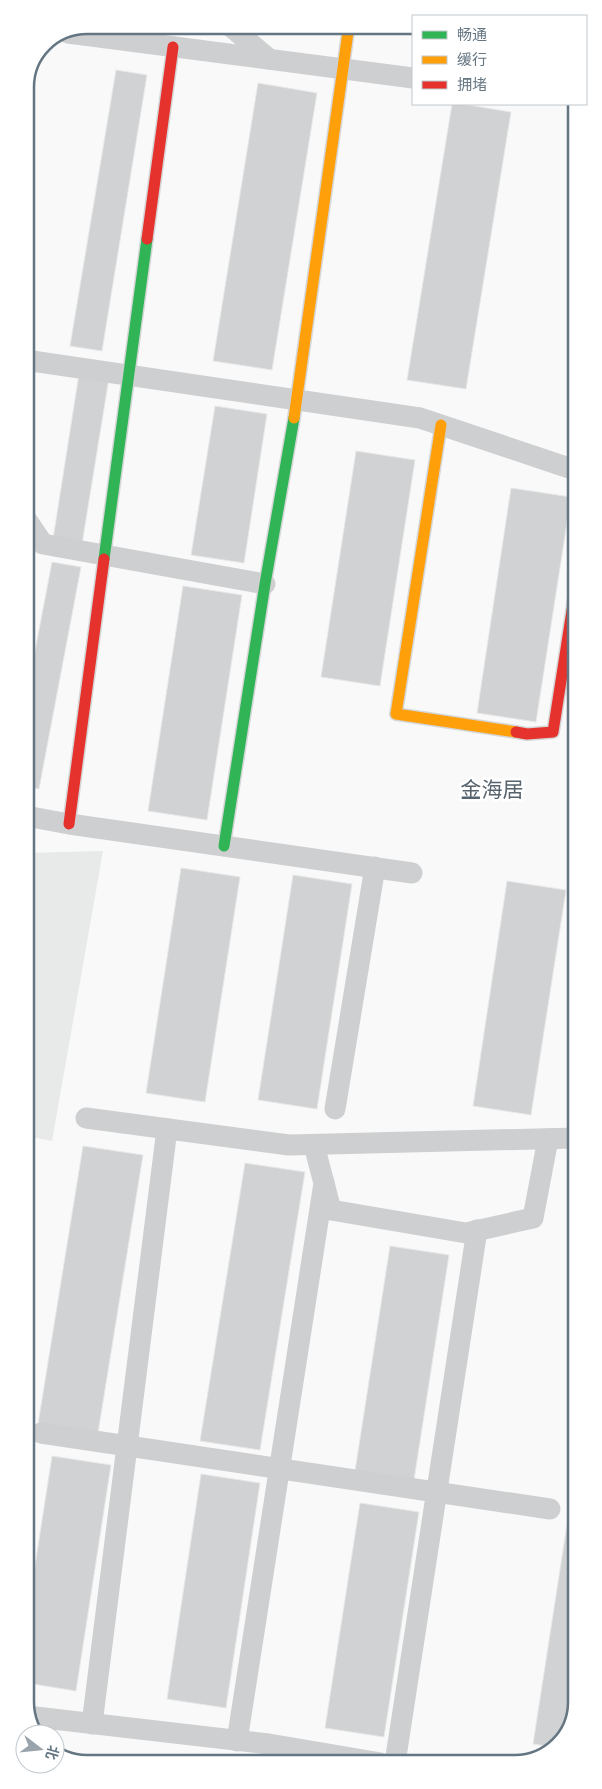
<svg xmlns="http://www.w3.org/2000/svg" width="602" height="1789" font-family="Jost,'Noto Sans SC',sans-serif">
  <style>
    .built { fill: #e8e9e9 }
    .building { fill: #d0d2d3; stroke: #e8e8e8 }
    .lines { fill: none; stroke-linecap: round; stroke-linejoin: round }
    .fast-casing { stroke: #d5d6d7; stroke-width: 14 }
    .slow-casing { stroke: #d5d6d7; stroke-width: 14 }
    .jam-casing { stroke: #d5d6d7; stroke-width: 14 }
    .street { stroke: #cecfd0; stroke-width: 21 }
    .fast { stroke: #30b455; stroke-width: 11 }
    .slow { stroke: #ff9f0a; stroke-width: 11 }
    .jam { stroke: #e5322d; stroke-width: 11 }
    .labels { text-anchor: middle; dominant-baseline: central; stroke-width: 5; stroke-linejoin: round; paint-order: stroke }
    .neighbourhood-label { font-size: 21px; fill: #57646e; stroke: #fff }
    .rim { fill: none; stroke: #657683; stroke-width: 2.5 }
  </style>
  <rect width="100%" height="100%" fill="#f9f9f9"/>
  <!-- built -->
  <path class="built" d="M103,851L52,1141L26,1136V853Z"/>
  <!-- building -->
  <g class="building">
    <path d="M116,70L147,75L102,351L70,346Z"/>
    <path d="M258,83L317,93L272,370L213,361Z"/>
    <path d="M452,104H462L511,112L466,389L407,380Z"/>
    <path d="M79,374L109,378L82,544L53,539Z"/>
    <path d="M215,406L267,414L244,563L191,555Z"/>
    <path d="M356,451L415,460L380,686L321,677Z"/>
    <path d="M511,488L571,497L536,722L477,713Z"/>
    <path d="M52,562L81,567L39,789L26,787V698Z"/>
    <path d="M183,586L242,595L207,820L148,811Z"/>
    <path d="M181,868L240,877L205,1102L146,1093Z"/>
    <path d="M293,875L352,884L317,1109L258,1100Z"/>
    <path d="M507,881L566,890L531,1115L473,1106Z"/>
    <path d="M83,1146L143,1155L98,1433L38,1424Z"/>
    <path d="M245,1163L305,1172L260,1450L200,1441Z"/>
    <path d="M390,1246L449,1255L414,1480L355,1471Z"/>
    <path d="M52,1456L111,1465L76,1691L27,1683V1617Z"/>
    <path d="M201,1474L260,1483L226,1708L167,1699Z"/>
    <path d="M360,1503L419,1512L384,1737L325,1728Z"/>
    <path d="M568,1518L577,1520V1702L564,1740L553,1747L533,1744Z"/>
  </g>
  <g class="lines">
    <defs>
      <g id="fast">
        <path d="M104,559L147,239"/>
        <path d="M224,846L265,584L294,418"/>
      </g>
      <g id="slow">
        <path d="M294,418L349,25"/>
        <path d="M441,425L396,714L516,732"/>
      </g>
      <g id="jam">
        <path d="M147,239L173,47"/>
        <path d="M516,732L527,734L553,732L576,585"/>
        <path d="M69,824L104,559"/>
      </g>
    </defs>
    <!-- fast casing -->
    <use href="#fast" class="fast-casing"/>
    <!-- slow casing -->
    <use href="#slow" class="slow-casing"/>
    <!-- jam casing -->
    <use href="#jam" class="jam-casing"/>
    <!-- street -->
    <g class="street">
      <path d="M229,25L269,59"/>
      <path d="M68,33L413,78"/>
      <path d="M25,360L420,418L575,470"/>
      <path d="M26,519L43,544L265,584"/>
      <path d="M26,816L69,824L412,873"/>
      <path d="M335,1109L375,867"/>
      <path d="M86,1118L289,1145L576,1138"/>
      <path d="M314,1145L331,1210L466,1233L533,1218L548,1139"/>
      <path d="M41,1433L550,1509"/>
      <path d="M27,1716L269,1744L381,1763"/>
      <path d="M92,1724L167,1129"/>
      <path d="M237,1741L324,1183"/>
      <path d="M395,1763L477,1230"/>
    </g>
    <!-- fast -->
    <use href="#fast" class="fast"/>
    <!-- slow -->
    <use href="#slow" class="slow"/>
    <!-- jam -->
    <use href="#jam" class="jam"/>
  </g>
  <g class="labels">
    <!-- neighbourhood labels -->
    <g class="neighbourhood-label">
      <text x="492" y="790">金海居</text>
    </g>
  </g>
  <!-- crop -->
  <path d="M0 0H602V1789H0ZM87 34H515A53 53 0 0 1 568 87V1702A53 53 0 0 1 515 1755H87A53 53 0 0 1 34 1702V87A53 53 0 0 1 87 34Z" fill="#fff" fill-rule="evenodd"/>
  <path class="rim" d="M87 34H515A53 53 0 0 1 568 87V1702A53 53 0 0 1 515 1755H87A53 53 0 0 1 34 1702V87A53 53 0 0 1 87 34Z"/>
  <!-- legend -->
  <rect x="412" y="15" width="175" height="90" fill="#ffffff" stroke="#c1c8cd"/>
  <rect x="422" y="31" width="25" height="8" fill="#30b455" stroke="#c1c8cd"/>
  <text x="457" y="40" font-size="15" fill="#657683">畅通</text>
  <rect x="422" y="56" width="25" height="8" fill="#ff9f0a" stroke="#c1c8cd"/>
  <text x="457" y="65" font-size="15" fill="#657683">缓行</text>
  <rect x="422" y="81" width="25" height="8" fill="#e5322d" stroke="#c1c8cd"/>
  <text x="457" y="90" font-size="15" fill="#657683">拥堵</text>
  <!-- north arrow -->
  <g transform="translate(40 1749) rotate(106)"><circle r="24" fill="#ffffff" stroke="#c1c8cd"/>
  <path d="M0-4L9 19L0 12L-9 19Z" fill="#99a4ac"/>
  <text y="-8" font-size="14" font-weight="bold" text-anchor="middle" fill="#657683">北</text>
  </g>
</svg>
